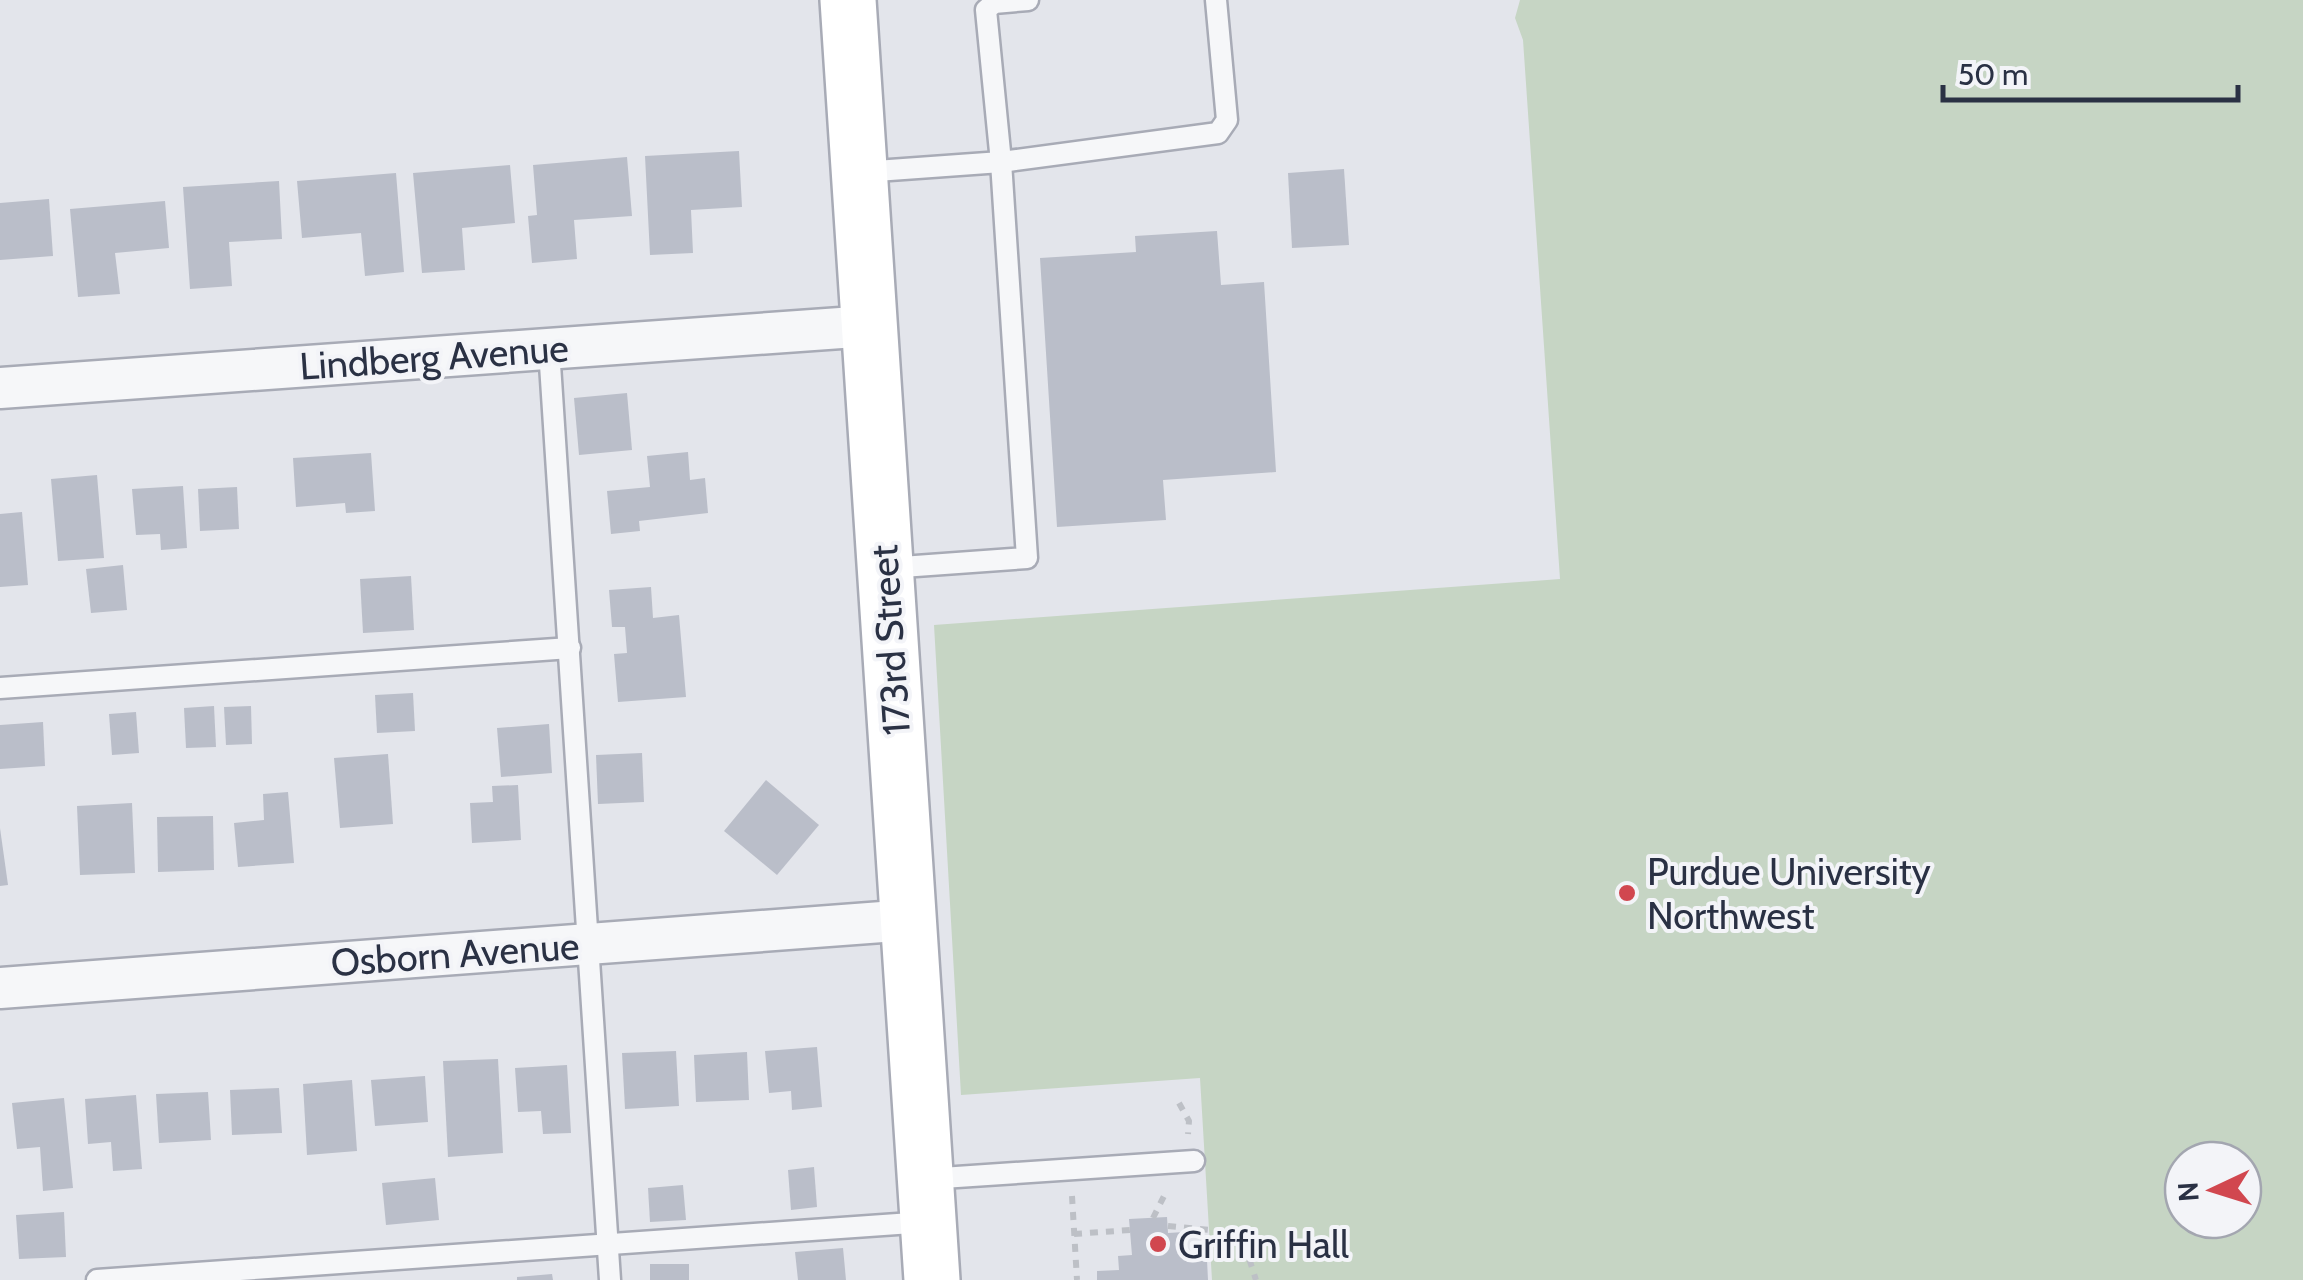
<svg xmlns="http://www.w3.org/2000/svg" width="2303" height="1280" font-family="Cabin,sans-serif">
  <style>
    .green { fill: #c6d5c4; fill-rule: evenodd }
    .building { fill: #babec9 }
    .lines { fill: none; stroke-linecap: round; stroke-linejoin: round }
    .lane-casing { stroke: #a8abb6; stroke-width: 25 }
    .street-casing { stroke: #a8abb6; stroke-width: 45 }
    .secondary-casing { stroke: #a8abb6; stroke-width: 60 }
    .path { stroke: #bdc0c6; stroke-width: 6; stroke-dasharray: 8 8; stroke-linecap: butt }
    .lane { stroke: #f6f7f9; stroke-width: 20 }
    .street { stroke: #f6f7f9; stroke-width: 40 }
    .secondary { stroke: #fff; stroke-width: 55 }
    .poi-dot { fill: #d1474f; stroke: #f3f4f8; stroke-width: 4 }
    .labels { text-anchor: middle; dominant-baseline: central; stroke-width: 8; stroke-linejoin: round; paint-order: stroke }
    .street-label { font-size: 38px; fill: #2a3144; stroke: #f3f4f8 }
    .poi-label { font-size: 38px; fill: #2a3144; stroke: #f3f4f8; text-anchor: start }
  </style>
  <rect width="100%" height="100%" fill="#e3e5eb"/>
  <!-- green -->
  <path class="green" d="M1520,0H2303V1280H1212L1200,1078L961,1095L934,625L1560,579L1523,40L1515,18ZM2243,1160V1220H2183V1160Z"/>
  <!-- building -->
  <g class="building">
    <path d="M739,151L742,207L691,210L693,253L650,255L645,156Z"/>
    <path d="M627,157L632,216L574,220L577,259L532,263L528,216L537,215L533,165Z"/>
    <path d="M510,165L515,223L462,228L465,270L422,273L413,173Z"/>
    <path d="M1344,169L1349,245L1292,248L1288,173Z"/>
    <path d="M396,173L404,272L365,276L361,233L302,238L297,181Z"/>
    <path d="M279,181L282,239L229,242L232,286L190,289L183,187Z"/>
    <path d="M49,199L53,256L0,260V203Z"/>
    <path d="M165,201L169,248L115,253L120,294L78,297L70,209Z"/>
    <path d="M1217,231L1221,285L1264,282L1276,472L1163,480L1166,520L1057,527L1040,258L1136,252L1135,236Z"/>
    <path d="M627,393L632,450L579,455L574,398Z"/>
    <path d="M688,452L690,480L705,478L708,513L639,521L640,531L611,534L607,491L650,487L647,456Z"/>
    <path d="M371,453L375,511L346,513L345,503L296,507L293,458Z"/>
    <path d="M97,475L104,558L58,561L51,479Z"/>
    <path d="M183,486L187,548L161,550L160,534L136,535L132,489Z"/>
    <path d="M237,487L239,529L200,531L198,489Z"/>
    <path d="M22,512L28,585L0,587V514Z"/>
    <path d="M123,565L127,610L91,613L86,569Z"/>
    <path d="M411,576L414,630L363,633L360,579Z"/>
    <path d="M651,587L653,618L679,615L686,697L618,702L614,654L627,653L625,627H612L609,590Z"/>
    <path d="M413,693L415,731L377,733L375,695Z"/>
    <path d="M214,706L216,747L186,748L184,708Z"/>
    <path d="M251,706L252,744L226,745L224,707Z"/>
    <path d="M136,712L139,753L112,755L109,714Z"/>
    <path d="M43,722L45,766L0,769V725Z"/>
    <path d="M549,724L552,773L501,777L497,728Z"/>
    <path d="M642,753L644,802L598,804L596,755Z"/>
    <path d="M388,754L393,824L340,828L334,758Z"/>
    <path d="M766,780L819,825L777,875L724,831Z"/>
    <path d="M518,785L521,840L472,843L470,803L493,802L492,786Z"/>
    <path d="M288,792L294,863L238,867L234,823L264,820L263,794Z"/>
    <path d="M132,803L135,873L80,875L77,806Z"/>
    <path d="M213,816L214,870L158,872L157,817Z"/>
    <path d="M0,828L8,885L0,886Z"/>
    <path d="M817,1047L822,1107L792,1110L791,1091L769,1093L765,1051Z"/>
    <path d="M676,1051L679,1106L625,1109L622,1053Z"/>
    <path d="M747,1052L749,1100L696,1102L694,1055Z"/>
    <path d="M498,1059L503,1153L448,1157L443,1061Z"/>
    <path d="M567,1065L571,1133L543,1134L541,1111L518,1112L515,1068Z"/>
    <path d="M425,1076L428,1122L375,1126L371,1080Z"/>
    <path d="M352,1080L357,1151L307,1155L303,1084Z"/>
    <path d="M279,1088L282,1133L232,1135L230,1090Z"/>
    <path d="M208,1092L211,1140L159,1143L156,1094Z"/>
    <path d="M136,1095L142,1169L113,1171L111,1142L88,1144L85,1099Z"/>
    <path d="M64,1098L73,1188L43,1191L40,1147L17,1149L12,1103Z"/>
    <path d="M814,1167L817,1207L791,1210L788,1170Z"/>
    <path d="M435,1178L439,1220L386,1225L382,1183Z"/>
    <path d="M683,1185L686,1220L650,1222L648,1188Z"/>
    <path d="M64,1212L66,1257L19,1259L16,1215Z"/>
    <path d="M1167,1217L1168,1233L1184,1232L1187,1262L1207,1260L1208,1280H1097V1271L1119,1270L1118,1256L1132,1255L1129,1219Z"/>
    <path d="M843,1248L846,1280H798L795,1252Z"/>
    <rect x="650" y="1264" width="39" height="16"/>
    <path d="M552,1274L553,1280H517V1277Z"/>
  </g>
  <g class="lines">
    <defs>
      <g id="lane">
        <path d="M1028,0L994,3L986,10L1001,162L1218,133L1227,120L1216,0"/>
        <path d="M862,172L1001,162L1027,558L888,568"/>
        <path d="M549,349L610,1280"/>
        <path d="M0,688L570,648"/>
        <path d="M927,1179L1194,1161"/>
        <path d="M97,1280L926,1222"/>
      </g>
      <g id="street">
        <path d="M0,388L869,326"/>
        <path d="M0,988L909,920"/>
      </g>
      <path id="secondary" d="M848,0L932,1280"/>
    </defs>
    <!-- lane casing -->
    <use href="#lane" class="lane-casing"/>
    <!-- street casing -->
    <use href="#street" class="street-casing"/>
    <!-- secondary casing -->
    <use href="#secondary" class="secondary-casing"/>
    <!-- path -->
    <g class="path">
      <path d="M1179,1103L1189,1121L1188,1134"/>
      <path d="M1072,1196L1077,1280"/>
      <path d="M1153,1218L1166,1192"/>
      <path d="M1168,1226L1230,1232L1247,1252L1256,1280"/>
      <path d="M1074,1234L1130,1230"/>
    </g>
    <!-- lane -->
    <use href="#lane" class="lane"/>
    <!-- street -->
    <use href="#street" class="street"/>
    <!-- secondary -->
    <use href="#secondary" class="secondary"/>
  </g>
  <!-- markers -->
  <g class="poi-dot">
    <circle cx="1627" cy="893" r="10"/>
    <circle cx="1158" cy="1244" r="10"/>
  </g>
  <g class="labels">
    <!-- street labels -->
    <g class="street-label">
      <text transform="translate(434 357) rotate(-4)">Lindberg Avenue</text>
      <text transform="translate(890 640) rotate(-94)">173rd Street</text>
      <text transform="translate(455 954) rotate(-4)">Osborn Avenue</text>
    </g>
    <!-- poi labels -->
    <g class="poi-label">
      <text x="1647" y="871">Purdue University<tspan x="1647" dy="44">Northwest</tspan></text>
      <text x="1178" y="1244">Griffin Hall</text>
    </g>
  </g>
  <!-- north arrow -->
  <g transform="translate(2213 1190) rotate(266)"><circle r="48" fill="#f3f4f8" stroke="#a3a6b0" stroke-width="2.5"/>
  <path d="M0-8L18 38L0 25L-18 38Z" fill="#d1474f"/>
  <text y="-15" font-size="28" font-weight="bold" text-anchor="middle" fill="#2a3144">N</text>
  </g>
  <!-- scale -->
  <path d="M1943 85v15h295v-15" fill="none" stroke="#2a3144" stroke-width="5"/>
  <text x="1958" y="85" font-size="30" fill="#2a3144" stroke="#f3f4f8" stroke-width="8" paint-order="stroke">50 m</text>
</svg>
